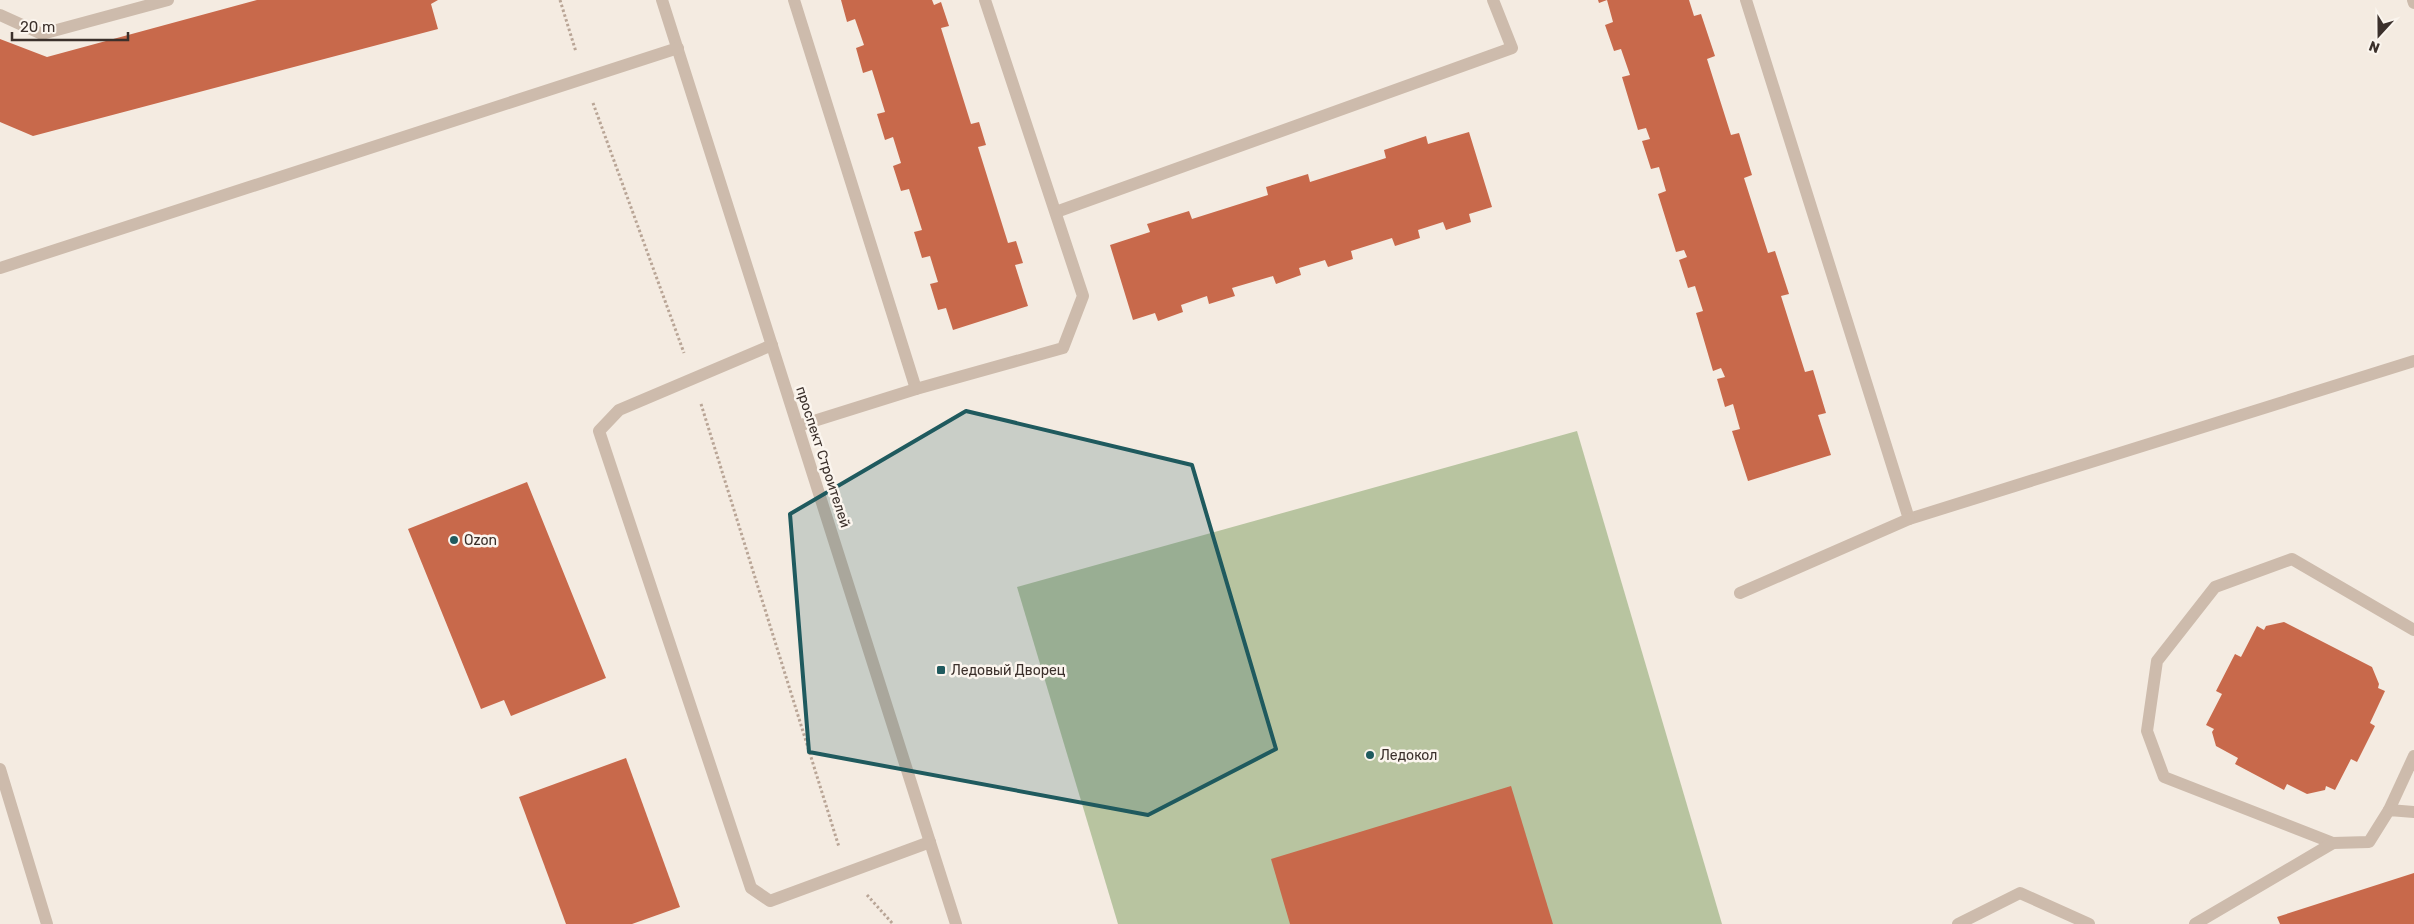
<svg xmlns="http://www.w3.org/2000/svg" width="2414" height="924" font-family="Rubik,sans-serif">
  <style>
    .green { fill: #b8c4a0 }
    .building { fill: #c8694b }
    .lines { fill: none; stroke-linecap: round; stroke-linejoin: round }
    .path { stroke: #b9a596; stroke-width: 3; stroke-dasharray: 2.5 2.5; stroke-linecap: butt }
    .minor { stroke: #cdbbac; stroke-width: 12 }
    .marked { fill: #1f5a5e; fill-opacity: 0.2; stroke: #1f5a5e; stroke-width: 4; stroke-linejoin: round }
    .poi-dot { fill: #1f5a5e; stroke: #fbf5ee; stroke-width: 2 }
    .labels { text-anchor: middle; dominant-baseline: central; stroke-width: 5; stroke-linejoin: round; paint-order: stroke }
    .street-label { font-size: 14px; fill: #3b302b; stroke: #fbf5ee }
    .poi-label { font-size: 14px; fill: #3b302b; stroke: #fbf5ee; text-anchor: start }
  </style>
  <rect width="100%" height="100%" fill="#f4ebe1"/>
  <!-- green -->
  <path class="green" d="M1577,431L1722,924H1118L1017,587Z"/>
  <!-- building -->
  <g class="building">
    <path d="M257,0H438L431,4L438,29L33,136L0,122V39L47,57Z"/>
    <path d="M841,0H932L934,5L941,2L949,26L941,28L971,124L979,122L986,145L978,147L1008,243L1016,241L1023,263L1015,265L1028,306L953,330L946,308L938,310L930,284L938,282L930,256L922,258L914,232L922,230L909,189L901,191L893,166L901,163L893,137L885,140L877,114L885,112L872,70L863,73L856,48L864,45L855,19L847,22Z"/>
    <path d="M1598,0H1689L1694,16L1701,14L1715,56L1707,59L1731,135L1739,133L1752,175L1744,178L1768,253L1775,251L1789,294L1781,296L1805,372L1813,370L1826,413L1818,415L1831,455L1748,481L1732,431L1740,429L1733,404L1725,407L1717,379L1725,377L1721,368L1713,371L1696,313L1703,311L1695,286L1688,288L1679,260L1687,257L1684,250L1676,252L1658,194L1666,191L1659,167L1651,169L1642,141L1650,139L1646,128L1638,130L1622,77L1630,75L1621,49L1614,51L1605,25L1613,22L1607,0L1599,3Z"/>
    <path d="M1469,132L1492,207L1469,214L1471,222L1446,230L1443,222L1418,230L1420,238L1395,246L1392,238L1351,251L1353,259L1328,267L1325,260L1299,268L1301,275L1276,284L1273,276L1232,288L1235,296L1209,304L1207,296L1181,305L1183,312L1158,321L1155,313L1133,320L1110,245L1150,232L1147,224L1189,211L1192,219L1268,195L1266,187L1308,174L1310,182L1386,158L1384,150L1426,136L1428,144Z"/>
    <path d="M527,482L606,678L511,716L504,700L481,709L408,529Z"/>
    <path d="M2284,622L2372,667L2379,684L2378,688L2385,691L2370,723L2375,726L2357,762L2351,759L2335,790L2326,786L2325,790L2307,794L2287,784L2284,790L2235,764L2238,758L2216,746L2212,732L2214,729L2206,725L2222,694L2216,691L2235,654L2241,657L2257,626L2264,630L2266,626Z"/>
    <path d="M626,758L680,907L632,924H566L519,797Z"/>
    <path d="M1511,786L1553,924H1290L1271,859Z"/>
    <path d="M2414,873V924H2280L2277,917Z"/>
  </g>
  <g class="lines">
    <!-- path -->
    <g class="path">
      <path d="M560,0L576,52"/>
      <path d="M593,103L684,353"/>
      <path d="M701,404L839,847"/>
      <path d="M867,895L893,924"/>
    </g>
    <!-- minor -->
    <g class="minor">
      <path d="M662,0L956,924"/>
      <path d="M794,0L916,389"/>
      <path d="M1746,0L1909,519L2414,361"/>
      <path d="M2413,0L2414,3"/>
      <path d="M0,15L42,34L168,0"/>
      <path d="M1056,212L1512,48L1493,0"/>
      <path d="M0,268L678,48"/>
      <path d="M772,345L619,410L599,431L751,888L770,901L930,842"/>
      <path d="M798,426L916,389L1063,348L1083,296L985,0"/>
      <path d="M1740,593L1909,519"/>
      <path d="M0,769L47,924"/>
      <path d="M2389,810L2414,756"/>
      <path d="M2333,843L2164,777L2147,731L2157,661L2215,587L2292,559L2414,630"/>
      <path d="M1958,924L2020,893L2089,924"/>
      <path d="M2195,924L2333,843L2369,842L2389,810L2414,812"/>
    </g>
  </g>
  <!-- marked area -->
  <path class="marked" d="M966,411L1192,465L1276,749L1148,815L809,752L790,514Z"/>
  <!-- markers -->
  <g class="poi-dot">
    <circle cx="454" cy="540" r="5"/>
    <rect x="936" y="665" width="10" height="10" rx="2.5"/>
    <circle cx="1370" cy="755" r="5"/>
  </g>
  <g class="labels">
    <!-- street labels -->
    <g class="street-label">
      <text transform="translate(823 457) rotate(72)">проспект Строителей</text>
    </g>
    <!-- poi labels -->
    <g class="poi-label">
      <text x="464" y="540">Ozon</text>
      <text x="951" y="670">Ледовый Дворец</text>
      <text x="1380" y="755">Ледокол</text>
    </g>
  </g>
  <!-- north arrow -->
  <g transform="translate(2379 35) rotate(201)" stroke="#fbf5ee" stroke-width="4" paint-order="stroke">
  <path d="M0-4L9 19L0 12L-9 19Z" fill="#3b302b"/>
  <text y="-8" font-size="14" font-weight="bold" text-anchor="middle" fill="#3b302b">N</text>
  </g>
  <!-- scale -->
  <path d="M12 32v8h116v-8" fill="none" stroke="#3b302b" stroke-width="2.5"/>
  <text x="20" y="32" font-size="15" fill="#3b302b" stroke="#fbf5ee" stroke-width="4" paint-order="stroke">20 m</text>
</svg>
